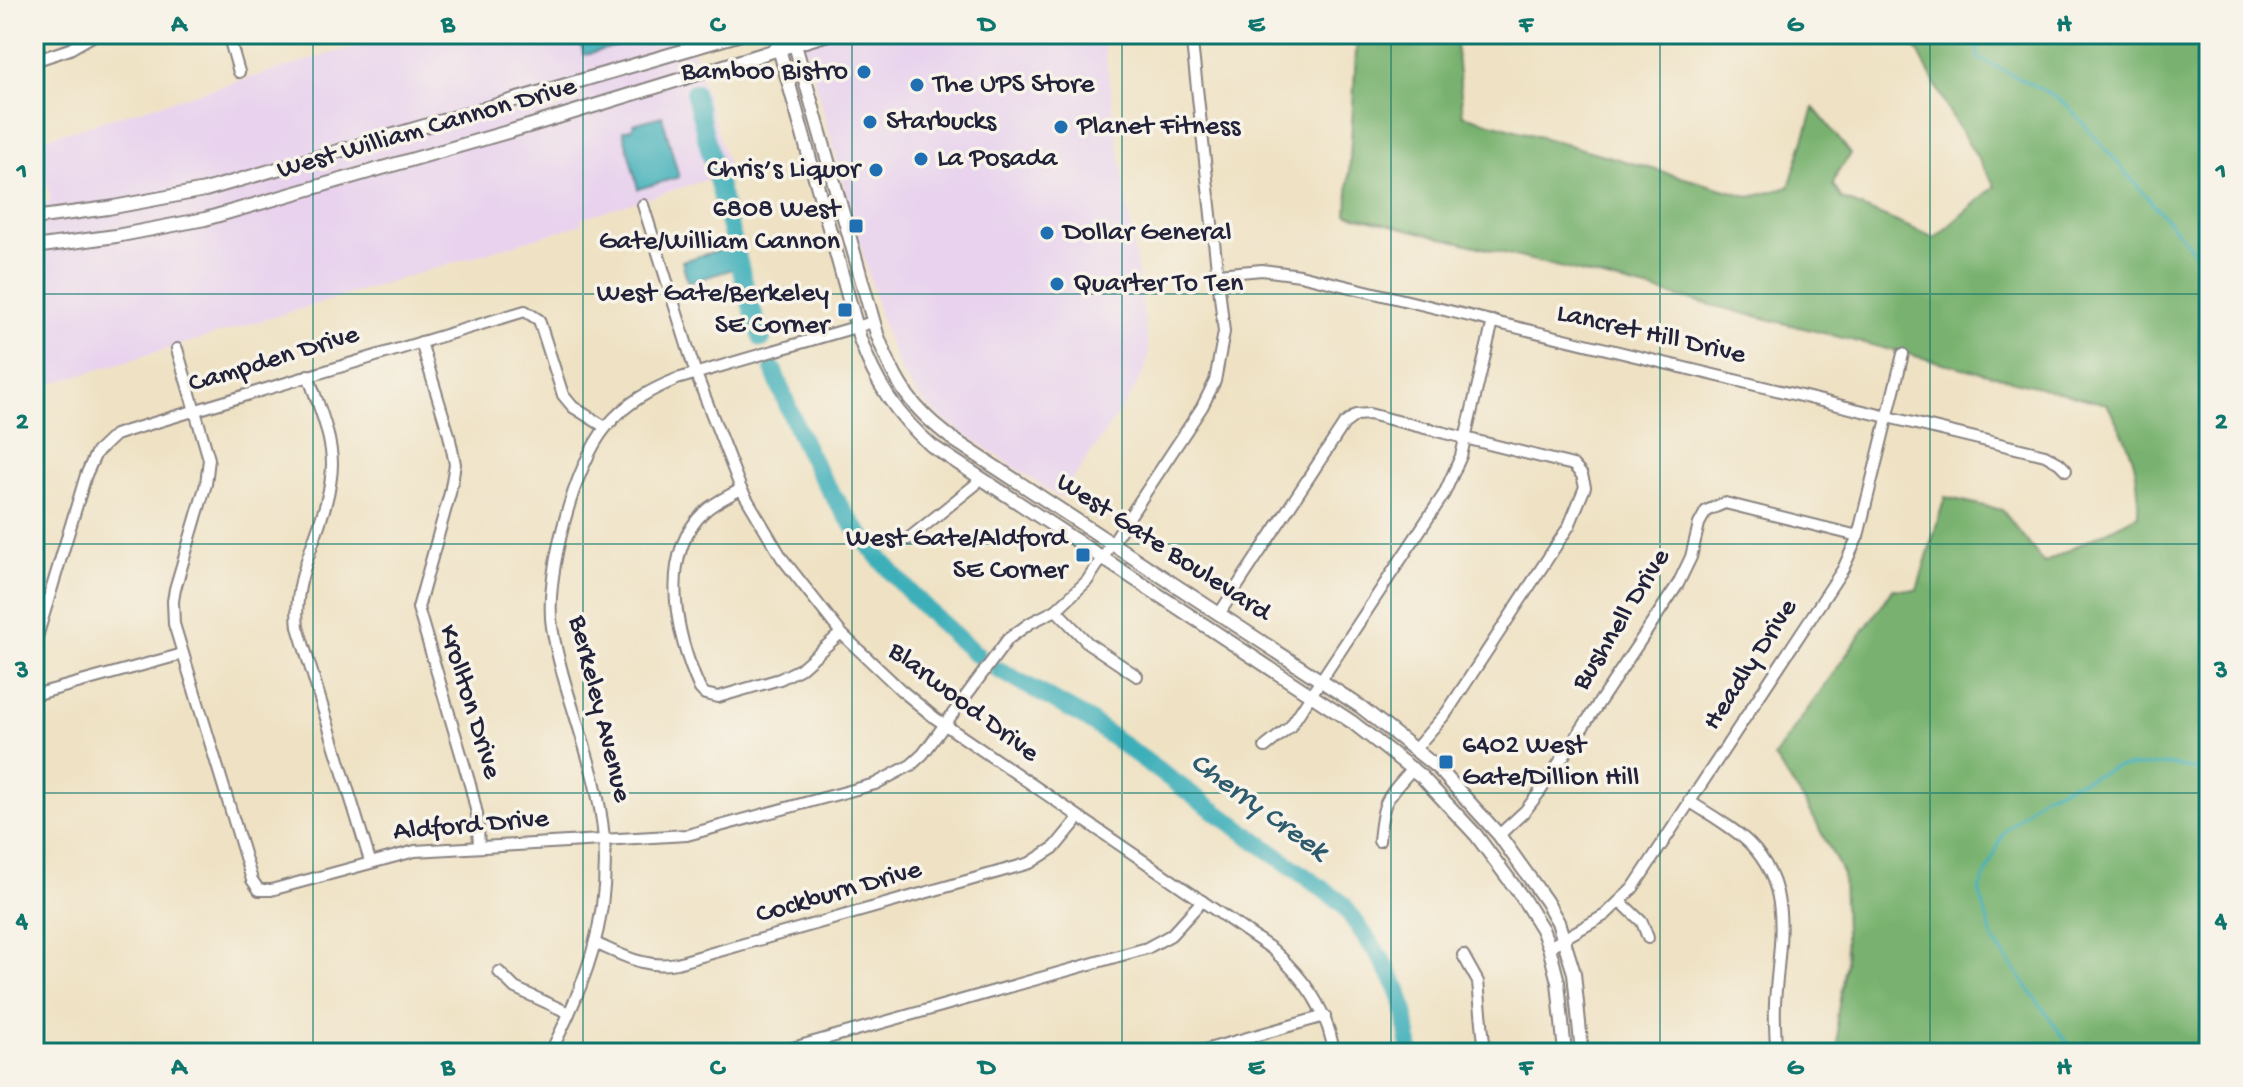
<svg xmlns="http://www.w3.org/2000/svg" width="2243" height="1087" font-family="'Gochi Hand',sans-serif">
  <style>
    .built { fill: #e8d2ee }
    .forest { fill: #79b26f; stroke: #4e6a55; stroke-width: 2 }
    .water { fill: #3eafb9; stroke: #30687a; stroke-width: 2 }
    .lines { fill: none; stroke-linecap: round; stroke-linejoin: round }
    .stream { stroke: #3eafb9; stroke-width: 3 }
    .river { stroke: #3eafb9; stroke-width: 18 }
    .minor-casing { stroke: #888280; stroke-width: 14 }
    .major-casing { stroke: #888280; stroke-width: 16 }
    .minor { stroke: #fff; stroke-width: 10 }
    .major { stroke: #fff; stroke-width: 12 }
    .grid { fill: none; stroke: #0f766e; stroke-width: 2; stroke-opacity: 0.55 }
    .poi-dot { fill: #1f6fb2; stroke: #f7f3e8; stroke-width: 3 }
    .labels { text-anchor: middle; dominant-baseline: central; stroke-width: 7; stroke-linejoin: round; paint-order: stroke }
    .poi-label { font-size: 28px; fill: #22223b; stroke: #f7f3e8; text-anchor: start }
    .street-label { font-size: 28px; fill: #22223b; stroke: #f7f3e8 }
    .water-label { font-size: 30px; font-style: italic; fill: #2d5a6d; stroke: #f7f3e8 }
    .neatline { fill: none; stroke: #0f766e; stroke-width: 3 }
    .grid-label { font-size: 26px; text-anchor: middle; font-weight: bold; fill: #0f766e }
  </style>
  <rect width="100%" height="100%" fill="#f7f3e8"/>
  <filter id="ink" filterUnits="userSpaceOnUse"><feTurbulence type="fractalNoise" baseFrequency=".0125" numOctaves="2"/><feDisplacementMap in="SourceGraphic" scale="16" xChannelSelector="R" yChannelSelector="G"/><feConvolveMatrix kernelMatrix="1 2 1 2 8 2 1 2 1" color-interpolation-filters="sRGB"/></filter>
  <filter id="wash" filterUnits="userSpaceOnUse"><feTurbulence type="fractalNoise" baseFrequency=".006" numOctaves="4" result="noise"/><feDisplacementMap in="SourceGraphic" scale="32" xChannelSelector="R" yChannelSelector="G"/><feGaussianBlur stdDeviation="1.8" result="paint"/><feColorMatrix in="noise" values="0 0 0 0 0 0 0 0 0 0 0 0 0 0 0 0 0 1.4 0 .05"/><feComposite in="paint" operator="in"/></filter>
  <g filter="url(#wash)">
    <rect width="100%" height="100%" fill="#efe2c4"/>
    <!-- built -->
    <g class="built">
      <path d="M398,34H688L730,173L581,218L582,224L34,389V204L51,200L35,141Z"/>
      <path d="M802,34H1102L1149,351L1145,370L1131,395L1060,498L944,420L919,398L901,372L885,333Z"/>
    </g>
    <!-- forest -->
    <path class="forest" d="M1357,34H1455L1463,115L1751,197L1789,187L1814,108L1851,154L1837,173L1833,185L1842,199L1935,238L1995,186L1951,115L1909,34H2209V1053H1839L1837,1017L1846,963L1843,874L1808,807L1774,757L1893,589L1917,590L1945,497L2002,510L2044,563L2138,515C2140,462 2131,449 2107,404L1347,214Z"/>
    <!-- water -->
    <g class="water">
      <path d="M578,34H620L623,44L584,55Z"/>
      <path d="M662,116L679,177L638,189L623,131L633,128V124Z"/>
      <path d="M727,248L733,269L688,283L682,261Z"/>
    </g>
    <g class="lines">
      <!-- stream -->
      <g class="stream">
        <path d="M1977,34L1978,58L2047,92L2068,106L2209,268"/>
        <path d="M2075,1053L1993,940L1979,890L2004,832L2042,796L2117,767L2173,765L2204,771L2209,768"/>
      </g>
      <!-- river -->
      <g class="river">
        <path d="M678,34L680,41"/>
        <path d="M694,92L747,293L762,339"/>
        <path d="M773,369C789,410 806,454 830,491C870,554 920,607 977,655"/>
        <path d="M999,670L1089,720L1342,903L1382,960L1399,991L1405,1011L1410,1053"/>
      </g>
    </g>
  </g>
  <g filter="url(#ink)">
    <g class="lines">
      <defs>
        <g id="minor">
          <path d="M228,34L239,72"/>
          <path d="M34,61L70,49L96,34"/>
          <path d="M643,205L696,374L741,489L782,558L841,633L901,690L935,718L1272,949C1304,978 1328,1010 1334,1053"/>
          <path d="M1218,274L1262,270L1300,275L2045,455L2059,463L2066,470"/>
          <path d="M421,342L449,435L455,464L450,493L418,608L471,788L477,814L479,845"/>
          <path d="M177,349L209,459L206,484L175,589L173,601L174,624L252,880L259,890H271L415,851L687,835L875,784L911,765L923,754L1008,639L1030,623L1056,610L1087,581L1202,407L1215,381L1224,332L1191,34"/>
          <path d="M308,375C317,402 332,435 332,464C331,521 291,569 298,627L370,861"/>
          <path d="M741,489C729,496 714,502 704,512C657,557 677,638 700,689L705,694L718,697L780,679L800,669L841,633"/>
          <path d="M908,539L975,485L980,478"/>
          <path d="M1056,610L1088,643L1137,676"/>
          <path d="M1219,614L1344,424L1356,415L1369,414L1573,465L1582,475L1585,487L1569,526L1447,712L1416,748"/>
          <path d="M34,647L86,475L96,453L115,435L127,431L525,311L539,320L563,395L573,407L605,427"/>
          <path d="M34,695L183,654"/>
          <path d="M1265,747L1290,727L1444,494L1461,456L1493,321"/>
          <path d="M1689,801C1710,815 1733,827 1750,844C1795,890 1778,947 1775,1003C1774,1020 1776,1037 1776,1053"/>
          <path d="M1499,835L1525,811L1539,793L1678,584L1691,557L1699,524L1706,511L1725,503L1858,536"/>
          <path d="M1379,841C1383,799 1385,800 1413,768"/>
          <path d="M1621,902L1642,922L1648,938"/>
          <path d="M597,944C624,956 646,969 677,963L1030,863L1055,847L1079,818"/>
          <path d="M1549,947L1605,915L1633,888L1843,569L1858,536L1903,354"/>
          <path d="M1463,955L1478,982L1485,1053"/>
          <path d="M499,972L515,988L569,1013"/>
          <path d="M552,1048L563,1053"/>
          <path d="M550,1053C586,983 610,920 604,839C598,765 564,699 552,627C544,578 574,464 607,426C626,403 650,390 677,379L873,322"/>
          <path d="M775,1053L1147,948L1171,935L1202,901"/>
          <path d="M1194,1053L1325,1016"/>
        </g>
        <g id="major">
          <path d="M775,34L860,339C875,382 897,416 932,446L1352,722L1422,777L1476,835L1522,897L1542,929L1549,947L1558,982L1565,1053"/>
          <path d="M792,34L877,334C896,385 911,408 954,440L1361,707L1439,769L1499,835L1546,901L1558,922L1574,973L1582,1053"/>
          <path d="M34,218L108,208L205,190L741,34"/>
          <path d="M34,247L116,236L205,219L532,125L828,34"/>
        </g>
      </defs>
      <!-- minor casing -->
      <use href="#minor" class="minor-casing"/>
      <!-- major casing -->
      <use href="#major" class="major-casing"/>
      <!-- minor -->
      <use href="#minor" class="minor"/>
      <!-- major -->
      <use href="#major" class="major"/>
    </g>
  </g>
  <!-- grid -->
  <path class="grid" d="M313,34V1053M583,34V1053M852,34V1053M1122,34V1053M1391,34V1053M1660,34V1053M1930,34V1053M34,294H2209M34,544H2209M34,793H2209"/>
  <!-- markers -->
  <g class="poi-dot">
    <circle cx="864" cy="72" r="8"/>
    <circle cx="917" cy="85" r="8"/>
    <circle cx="870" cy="122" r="8"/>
    <circle cx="1061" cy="127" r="8"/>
    <circle cx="921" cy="159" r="8"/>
    <circle cx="876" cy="170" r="8"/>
    <rect x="848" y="218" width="16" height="16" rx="4"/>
    <circle cx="1047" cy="233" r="8"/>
    <circle cx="1057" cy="284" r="8"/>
    <rect x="837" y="302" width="16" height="16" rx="4"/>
    <rect x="1075" y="547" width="16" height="16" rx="4"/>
    <rect x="1438" y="754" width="16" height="16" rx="4"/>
  </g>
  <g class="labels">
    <!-- poi labels -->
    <g class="poi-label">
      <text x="848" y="72" text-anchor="end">Bamboo Bistro</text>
      <text x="933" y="85">The UPS Store</text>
      <text x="886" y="122">Starbucks</text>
      <text x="1077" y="127">Planet Fitness</text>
      <text x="937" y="159">La Posada</text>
      <text x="860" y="170" text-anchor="end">Chris’s Liquor</text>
      <text x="840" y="210" text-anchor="end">6808 West<tspan x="840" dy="32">Gate/William Cannon</tspan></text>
      <text x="1063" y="233">Dollar General</text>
      <text x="1073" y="284">Quarter To Ten</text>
      <text x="829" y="294" text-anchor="end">West Gate/Berkeley<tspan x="829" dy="32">SE Corner</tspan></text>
      <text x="1067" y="539" text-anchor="end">West Gate/Aldford<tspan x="1067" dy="32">SE Corner</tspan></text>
      <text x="1462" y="746">6402 West<tspan x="1462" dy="32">Gate/Dillion Hill</tspan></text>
    </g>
    <!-- street labels -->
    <g class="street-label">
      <text transform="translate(427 129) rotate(-16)">West William Cannon Drive</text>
      <text transform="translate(1651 335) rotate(13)">Lancret Hill Drive</text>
      <text transform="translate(274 360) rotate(-17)">Campden Drive</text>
      <text transform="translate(1163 548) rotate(33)">West Gate Boulevard</text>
      <text transform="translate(1622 620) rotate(-58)">Bushnell Drive</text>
      <text transform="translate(1751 665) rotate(-57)">Headly Drive</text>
      <text transform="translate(469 702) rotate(73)">Krollton Drive</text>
      <text transform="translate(963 703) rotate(37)">Blarwood Drive</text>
      <text transform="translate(599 709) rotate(76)">Berkeley Avenue</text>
      <text transform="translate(471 826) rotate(-5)">Aldford Drive</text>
      <text transform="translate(839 893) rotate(-16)">Cockburn Drive</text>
    </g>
    <!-- water labels -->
    <g class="water-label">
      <text transform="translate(1258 808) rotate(36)">Cherry Creek</text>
    </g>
  </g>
  <!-- margin -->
  <rect width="2243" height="1087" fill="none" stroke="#f7f3e8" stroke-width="88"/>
  <rect x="44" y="44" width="2155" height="999" class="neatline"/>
  <g class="grid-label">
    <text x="179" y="31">A</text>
    <text x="448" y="31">B</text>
    <text x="717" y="31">C</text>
    <text x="987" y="31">D</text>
    <text x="1256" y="31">E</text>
    <text x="1526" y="31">F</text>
    <text x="1795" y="31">G</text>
    <text x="2064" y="31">H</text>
    <text x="22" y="178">1</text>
    <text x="2221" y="178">1</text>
    <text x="22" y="428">2</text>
    <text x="2221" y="428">2</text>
    <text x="22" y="677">3</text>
    <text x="2221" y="677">3</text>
    <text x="22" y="927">4</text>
    <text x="2221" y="927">4</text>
    <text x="179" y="1074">A</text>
    <text x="448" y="1074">B</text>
    <text x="717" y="1074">C</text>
    <text x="987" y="1074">D</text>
    <text x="1256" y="1074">E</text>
    <text x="1526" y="1074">F</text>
    <text x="1795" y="1074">G</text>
    <text x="2064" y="1074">H</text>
  </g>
</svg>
